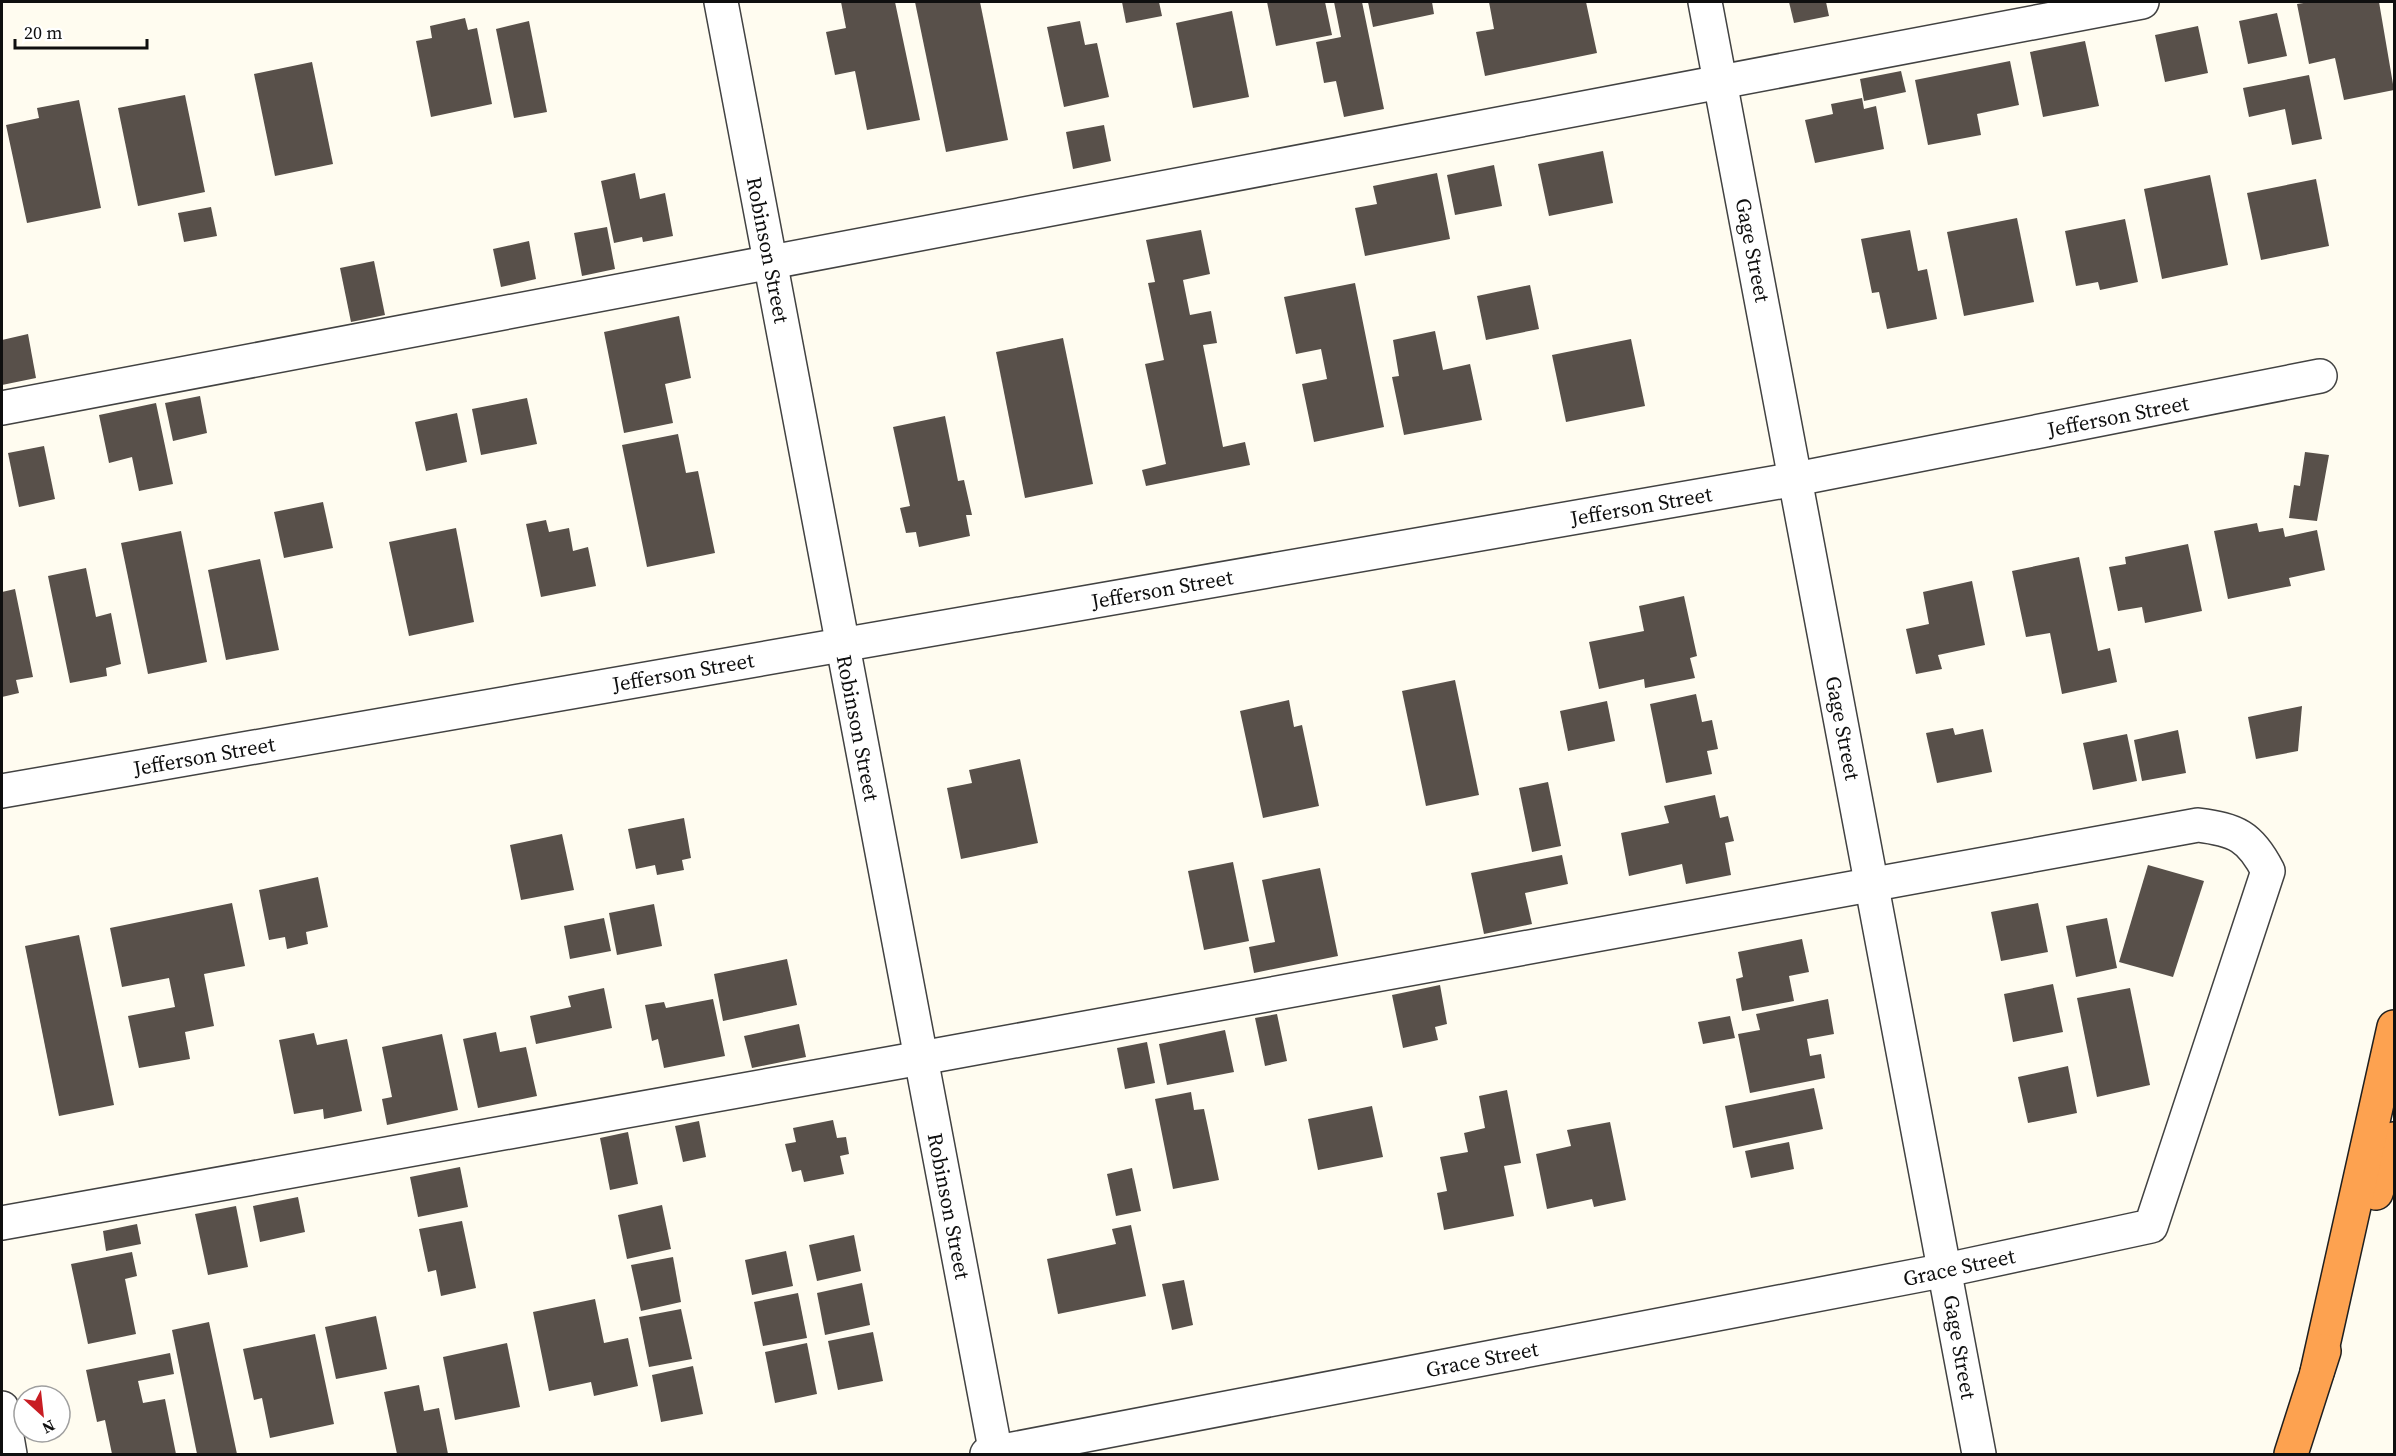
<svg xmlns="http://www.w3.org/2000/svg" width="2396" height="1456" font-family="'Source Serif 4',serif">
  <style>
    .building { fill: #58504a }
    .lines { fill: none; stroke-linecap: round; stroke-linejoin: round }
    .minor-casing { stroke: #424242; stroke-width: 36 }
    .highway-casing { stroke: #202020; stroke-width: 36 }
    .minor { stroke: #fff; stroke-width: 33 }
    .highway { stroke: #fda250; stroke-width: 33 }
    .labels { text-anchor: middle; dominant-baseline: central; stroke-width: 6; stroke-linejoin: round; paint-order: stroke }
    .street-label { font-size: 21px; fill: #0f0f0f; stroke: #fff }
  </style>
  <rect width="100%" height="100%" fill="#fffcf0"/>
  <!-- building -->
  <g class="building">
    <path d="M841,2H895L920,120L867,130L855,71L835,75L826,32L846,28Z"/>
    <path d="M915,2H980L1008,140L946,152Z"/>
    <path d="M1122,2H1159L1162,16L1126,23Z"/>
    <path d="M1267,2H1325L1332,35L1276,46Z"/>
    <path d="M1334,2H1362L1384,109L1344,117L1336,81L1324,83L1316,42L1341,37Z"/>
    <path d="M1368,2H1432L1434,14L1373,27Z"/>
    <path d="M1489,2H1586L1597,53L1485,76L1476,32L1494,29Z"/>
    <path d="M1789,2H1826L1829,16L1794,23Z"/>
    <path d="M2310,2H2379L2394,90L2344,100L2335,58L2309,64L2297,4Z"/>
    <path d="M1232,11L1249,97L1193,108L1176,23Z"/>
    <path d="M2277,13L2287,56L2248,64L2239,21Z"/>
    <path d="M465,18L468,30L477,28L492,104L431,117L416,41L432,38L430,26Z"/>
    <path d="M529,21L547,112L514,118L496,29Z"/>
    <path d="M1080,21L1085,45L1097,43L1109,97L1064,107L1047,27Z"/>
    <path d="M2198,26L2208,73L2165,82L2155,35Z"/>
    <path d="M2085,41L2099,106L2043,117L2030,52Z"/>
    <path d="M2010,61L2019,105L1977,114L1981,135L1928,145L1915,80Z"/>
    <path d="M312,62L333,164L275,176L254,74Z"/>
    <path d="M1901,71L1906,92L1864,101L1860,79Z"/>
    <path d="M2309,75L2322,139L2292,145L2285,109L2249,117L2243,88Z"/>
    <path d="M185,95L205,192L138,206L118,108Z"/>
    <path d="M1862,98L1864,109L1876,106L1884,149L1815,163L1805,120L1833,114L1831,104Z"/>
    <path d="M79,100L101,208L27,223L6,125L39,118L37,108Z"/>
    <path d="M1104,125L1111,161L1073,169L1066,132Z"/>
    <path d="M1603,151L1613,203L1549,216L1538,164Z"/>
    <path d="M1494,165L1502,206L1455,215L1447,175Z"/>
    <path d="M635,173L640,199L665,193L673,236L643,242L642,237L614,243L601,181Z"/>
    <path d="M1437,173L1450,239L1365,256L1355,208L1377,204L1373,186Z"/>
    <path d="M2210,175L2228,265L2162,279L2144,189Z"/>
    <path d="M2316,179L2329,246L2261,260L2247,193Z"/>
    <path d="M211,207L217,236L184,242L178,213Z"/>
    <path d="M2017,218L2034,302L1964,316L1947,232Z"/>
    <path d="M2125,219L2138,282L2100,290L2098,282L2076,286L2065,231Z"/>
    <path d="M607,227L615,269L582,276L574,233Z"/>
    <path d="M1201,230L1210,274L1183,280L1190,315L1211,311L1217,343L1203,345L1223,447L1245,442L1250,465L1146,486L1142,470L1166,464L1145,364L1164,360L1148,283L1155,282L1146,240Z"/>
    <path d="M1910,230L1918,271L1927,269L1937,319L1887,329L1879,292L1872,293L1861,239Z"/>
    <path d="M529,241L536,279L501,287L493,249Z"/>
    <path d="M374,261L385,315L351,322L340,268Z"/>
    <path d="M1355,283L1384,427L1314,442L1302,384L1327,379L1321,349L1296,354L1284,297Z"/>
    <path d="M1530,285L1539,329L1486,340L1477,296Z"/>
    <path d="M679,316L691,378L665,384L673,423L624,433L604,332Z"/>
    <path d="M1435,331L1443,370L1470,364L1482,420L1404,435L1392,377L1399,376L1393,340Z"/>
    <path d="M28,334L36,378L2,385V340Z"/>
    <path d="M1063,338L1093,484L1025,498L996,352Z"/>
    <path d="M1631,339L1645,406L1566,422L1552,355Z"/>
    <path d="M200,396L207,433L173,441L165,403Z"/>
    <path d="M527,398L537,444L481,455L472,409Z"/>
    <path d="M156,403L173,484L139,491L132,457L109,463L99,415Z"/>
    <path d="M457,413L467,462L426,471L415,422Z"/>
    <path d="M945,416L958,481L964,480L972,515H966L970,536L919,547L916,532L906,533L900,508L910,506L893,427Z"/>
    <path d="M678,434L686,473L698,471L715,553L647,567L622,445Z"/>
    <path d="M44,446L55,499L19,507L8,453Z"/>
    <path d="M2305,452L2329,455L2317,521L2289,518L2294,485L2300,486Z"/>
    <path d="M323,502L333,548L284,558L274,512Z"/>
    <path d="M546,520L549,532L569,528L573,551L588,547L596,586L541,597L526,524Z"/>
    <path d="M2257,523L2259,532L2283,528L2285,537L2317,530L2325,570L2289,578L2291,586L2228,599L2214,531Z"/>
    <path d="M456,528L474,622L409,636L389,542Z"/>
    <path d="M181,531L207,662L148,674L121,543Z"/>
    <path d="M2188,544L2202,611L2145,623L2142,607L2118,611L2109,567L2126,564L2125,557Z"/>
    <path d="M2079,557L2098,651L2110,648L2117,682L2062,694L2050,633L2026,637L2012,571Z"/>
    <path d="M260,559L279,650L226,660L208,570Z"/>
    <path d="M86,568L96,617L111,613L121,664L106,668L107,676L70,683L48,576Z"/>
    <path d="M1972,581L1985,645L1938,655L1942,669L1916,674L1906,629L1929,624L1923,592Z"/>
    <path d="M15,589L33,677L16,680L19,693L2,697V592Z"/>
    <path d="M1684,596L1697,656L1690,658L1695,678L1645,688L1644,679L1599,689L1589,642L1644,631L1639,606Z"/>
    <path d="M1455,680L1479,795L1426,806L1402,691Z"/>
    <path d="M1696,694L1702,722L1712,720L1718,749L1707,751L1712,774L1666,783L1650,704Z"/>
    <path d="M1289,700L1294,727L1302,725L1319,806L1263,818L1240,711Z"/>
    <path d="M1607,701L1615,741L1568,751L1560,711Z"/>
    <path d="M2302,706L2298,751L2256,759L2248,717Z"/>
    <path d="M1953,728L1955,735L1983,729L1992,772L1937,783L1926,733Z"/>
    <path d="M2178,730L2186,773L2142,781L2134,740Z"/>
    <path d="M2127,734L2137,781L2093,790L2083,743Z"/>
    <path d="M1020,759L1038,843L961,859L947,788L972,783L969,770Z"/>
    <path d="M1548,782L1561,846L1532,852L1519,788Z"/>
    <path d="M1715,795L1720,818L1728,816L1734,841L1725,843L1731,875L1686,884L1682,864L1629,876L1621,833L1669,823L1664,806Z"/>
    <path d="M684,818L691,858L682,860L684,870L657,875L655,865L636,869L628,829Z"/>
    <path d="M562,834L574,890L521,900L510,845Z"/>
    <path d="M1562,855L1568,884L1525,893L1532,924L1484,934L1471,873Z"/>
    <path d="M1233,862L1249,941L1204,950L1188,871Z"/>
    <path d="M2148,865L2204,881L2173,977L2119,962Z"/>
    <path d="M1320,868L1338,956L1254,973L1249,947L1275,942L1262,880Z"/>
    <path d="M318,877L328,927L306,932L308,944L287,949L285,937L269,940L259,890Z"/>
    <path d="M232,903L245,966L204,974L214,1026L185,1032L190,1059L139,1068L128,1016L175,1007L169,978L122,987L110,928Z"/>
    <path d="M2038,903L2048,952L2001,961L1991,912Z"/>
    <path d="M654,904L662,946L617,955L609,913Z"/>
    <path d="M604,918L611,951L570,959L564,926Z"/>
    <path d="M2107,918L2117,968L2076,977L2066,926Z"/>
    <path d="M79,935L114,1105L59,1116L25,946Z"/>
    <path d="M1802,939L1809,972L1789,976L1794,1001L1742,1011L1736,979L1743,977L1738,952Z"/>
    <path d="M787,959L797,1005L723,1021L714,974Z"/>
    <path d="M2053,984L2063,1032L2013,1042L2004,994Z"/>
    <path d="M1440,985L1447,1024L1435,1027L1438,1040L1403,1048L1392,995Z"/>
    <path d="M604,988L612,1028L536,1044L530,1016L571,1007L568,996Z"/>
    <path d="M2130,988L2150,1085L2097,1097L2077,998Z"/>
    <path d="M713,999L725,1056L664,1068L658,1039L652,1041L645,1005L664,1002L666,1008Z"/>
    <path d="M1828,999L1834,1034L1807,1039L1810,1056L1821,1054L1825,1078L1750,1093L1738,1034L1760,1030L1756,1014Z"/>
    <path d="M1277,1014L1287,1061L1265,1066L1255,1018Z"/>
    <path d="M1730,1016L1735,1038L1703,1044L1698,1022Z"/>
    <path d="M799,1024L806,1057L752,1068L744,1036Z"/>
    <path d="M1225,1030L1234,1072L1167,1085L1159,1044Z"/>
    <path d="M496,1032L500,1052L526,1047L537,1096L478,1108L463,1039Z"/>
    <path d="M314,1033L317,1045L347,1039L362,1111L324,1119L323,1109L294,1114L279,1040Z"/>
    <path d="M442,1034L458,1110L387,1125L382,1099L392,1097L382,1047Z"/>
    <path d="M1147,1042L1155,1083L1125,1089L1117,1048Z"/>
    <path d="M2068,1066L2077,1113L2028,1123L2018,1077Z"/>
    <path d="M1814,1088L1823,1129L1733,1148L1725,1106Z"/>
    <path d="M1507,1090L1521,1163L1504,1166L1514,1216L1444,1230L1437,1193L1447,1191L1440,1157L1468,1152L1464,1133L1485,1128L1479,1096Z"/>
    <path d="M1191,1092L1194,1110L1204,1109L1219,1180L1173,1189L1155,1099Z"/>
    <path d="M1372,1106L1383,1157L1318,1170L1308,1119Z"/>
    <path d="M833,1120L837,1138L846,1137L849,1154L840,1156L844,1174L804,1182L801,1170L792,1172L785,1144L796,1142L793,1128Z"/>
    <path d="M699,1121L706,1157L683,1162L675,1126Z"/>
    <path d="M1610,1122L1626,1200L1594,1207L1592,1199L1547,1209L1536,1154L1571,1146L1567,1130Z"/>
    <path d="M628,1132L638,1184L610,1190L600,1138Z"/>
    <path d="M1789,1142L1794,1169L1751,1178L1745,1151Z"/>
    <path d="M460,1167L468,1207L418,1217L410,1177Z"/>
    <path d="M1132,1168L1141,1211L1116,1216L1107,1174Z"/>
    <path d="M298,1197L305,1232L260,1242L253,1206Z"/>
    <path d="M662,1205L671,1249L627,1259L618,1215Z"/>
    <path d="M236,1206L248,1267L208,1275L195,1214Z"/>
    <path d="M462,1221L476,1288L441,1296L436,1270L428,1272L419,1229Z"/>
    <path d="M137,1224L141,1244L106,1251L103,1231Z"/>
    <path d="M1131,1225L1146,1296L1058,1314L1047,1259L1116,1244L1112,1229Z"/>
    <path d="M854,1235L861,1271L817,1281L809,1245Z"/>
    <path d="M786,1251L793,1286L752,1295L745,1260Z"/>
    <path d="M132,1252L137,1276L125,1279L136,1334L88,1344L71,1264Z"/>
    <path d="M673,1257L681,1302L641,1311L631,1265Z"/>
    <path d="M1184,1280L1193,1325L1172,1330L1162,1284Z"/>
    <path d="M862,1283L870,1325L825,1335L817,1293Z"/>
    <path d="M798,1293L807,1338L763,1346L754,1302Z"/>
    <path d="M595,1299L604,1343L628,1338L638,1386L594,1396L591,1382L549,1391L533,1312Z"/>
    <path d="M681,1309L692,1359L649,1367L639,1317Z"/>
    <path d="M376,1316L387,1369L336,1379L325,1327Z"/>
    <path d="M209,1322L237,1454H197L172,1330Z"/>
    <path d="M873,1332L883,1381L838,1390L828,1341Z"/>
    <path d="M315,1334L334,1424L270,1438L262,1398L254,1400L243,1349Z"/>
    <path d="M507,1343L520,1407L455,1420L443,1357Z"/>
    <path d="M807,1343L817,1394L775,1403L765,1352Z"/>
    <path d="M170,1353L174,1374L138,1381L143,1403L165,1399L176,1454H112L105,1420L97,1422L86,1370Z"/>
    <path d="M693,1366L703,1414L661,1422L652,1375Z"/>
    <path d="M419,1385L424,1411L439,1408L448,1454H397L384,1392Z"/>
  </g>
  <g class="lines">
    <defs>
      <g id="minor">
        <path d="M721,2L996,1454"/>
        <path d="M1705,2L1979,1454"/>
        <path d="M2,408L2142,2"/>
        <path d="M2,791L1796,479L2320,376"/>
        <path d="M2,1223L921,1058L2198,825C2236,830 2250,836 2268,871L2151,1226L1946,1270L987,1454"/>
        <path d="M2,1408L10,1454"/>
      </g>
      <g id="highway">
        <path d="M2376,1193L2394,1139"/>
        <path d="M2317,1372L2394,1027"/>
        <path d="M2291,1454L2324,1351"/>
      </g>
    </defs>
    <!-- minor casing -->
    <use href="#minor" class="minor-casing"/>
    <!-- highway casing -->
    <use href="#highway" class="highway-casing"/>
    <!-- minor -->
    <use href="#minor" class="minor"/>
    <!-- highway -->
    <use href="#highway" class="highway"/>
  </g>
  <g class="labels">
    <!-- street labels -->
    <g class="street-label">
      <text transform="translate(768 250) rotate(79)">Robinson Street</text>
      <text transform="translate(1753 250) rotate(79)">Gage Street</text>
      <text transform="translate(2118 416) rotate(-11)">Jefferson Street</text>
      <text transform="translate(1641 506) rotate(-10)">Jefferson Street</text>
      <text transform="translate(1162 589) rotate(-10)">Jefferson Street</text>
      <text transform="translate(683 672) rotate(-10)">Jefferson Street</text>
      <text transform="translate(858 728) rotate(79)">Robinson Street</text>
      <text transform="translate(1843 728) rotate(79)">Gage Street</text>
      <text transform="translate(204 756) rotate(-10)">Jefferson Street</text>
      <text transform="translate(949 1206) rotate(79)">Robinson Street</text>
      <text transform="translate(1959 1267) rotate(-12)">Grace Street</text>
      <text transform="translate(1960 1347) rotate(80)">Gage Street</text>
      <text transform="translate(1482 1359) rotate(-11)">Grace Street</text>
    </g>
  </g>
  <!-- border -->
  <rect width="2396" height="1456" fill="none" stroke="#0f0f0f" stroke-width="6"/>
  <!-- north arrow -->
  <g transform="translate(42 1414) rotate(153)"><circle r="28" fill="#ffffff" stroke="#9f9f9f" stroke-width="1.5"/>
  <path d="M0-4.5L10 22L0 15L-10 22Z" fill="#c81d23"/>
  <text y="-9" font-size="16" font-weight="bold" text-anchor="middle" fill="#0f0f0f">N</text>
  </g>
  <!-- scale -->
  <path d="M15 39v9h132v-9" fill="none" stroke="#0f0f0f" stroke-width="3"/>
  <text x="24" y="39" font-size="18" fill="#0f0f0f" stroke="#ffffff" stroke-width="4.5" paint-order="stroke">20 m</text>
</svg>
